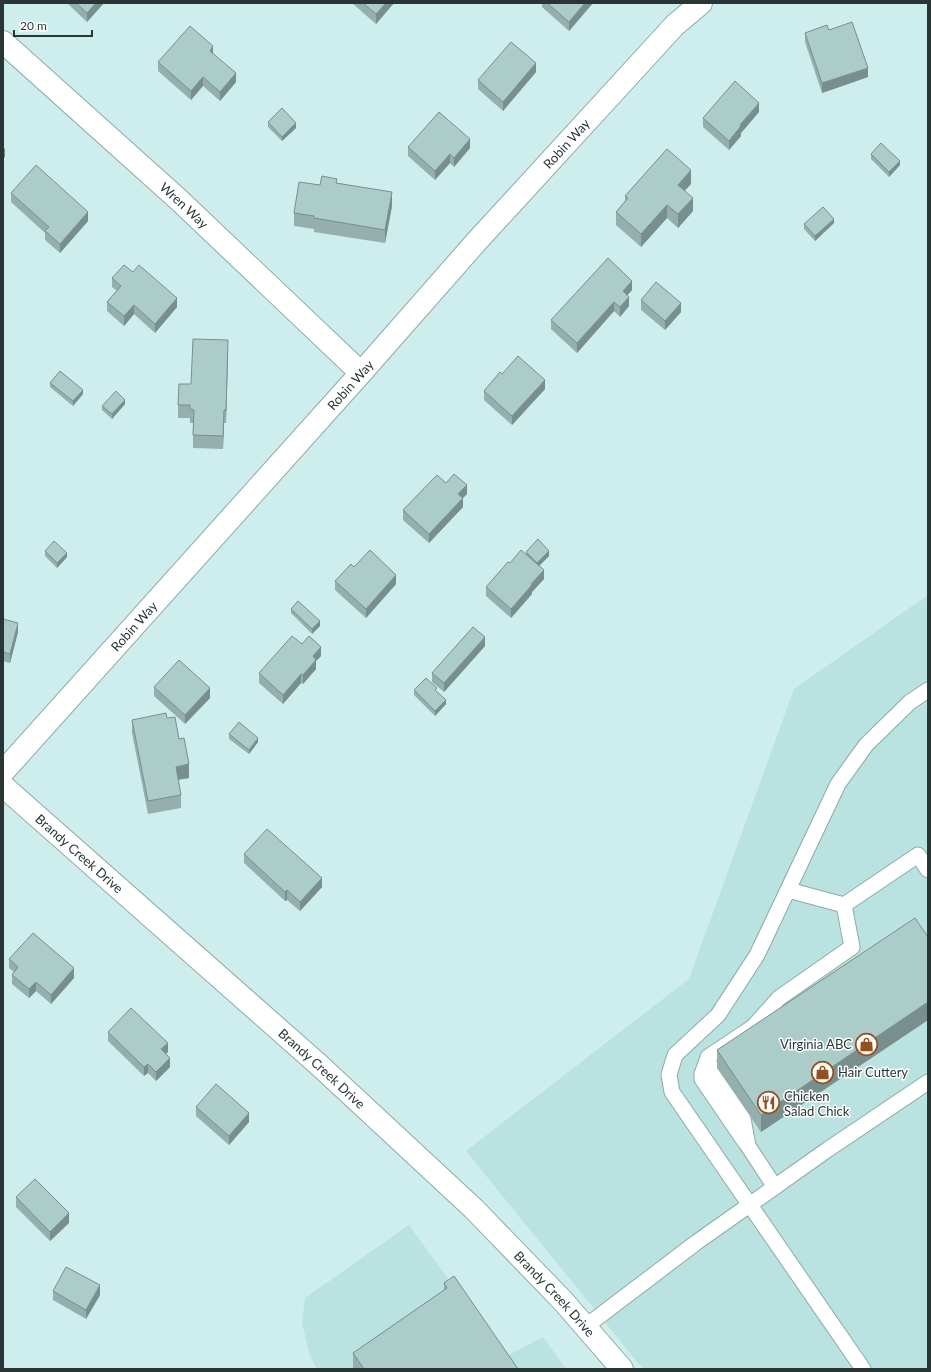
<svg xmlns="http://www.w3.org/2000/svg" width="931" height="1372" font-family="Lato,sans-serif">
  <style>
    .built { fill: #b9e2e0 }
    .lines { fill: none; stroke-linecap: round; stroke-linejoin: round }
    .lane-casing { stroke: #8caba9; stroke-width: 17 }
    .street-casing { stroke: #8caba9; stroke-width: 24 }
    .lane { stroke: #fff; stroke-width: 15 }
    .street { stroke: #fff; stroke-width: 22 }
    .wall { fill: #94afae }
    .shaded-wall { fill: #788f8d }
    .building { fill: #acccca; stroke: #788f8d }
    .labels { text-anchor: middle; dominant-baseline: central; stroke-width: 3; stroke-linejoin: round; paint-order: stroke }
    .street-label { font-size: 13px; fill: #293635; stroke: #fff }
    .poi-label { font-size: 13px; fill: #293635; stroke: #fff; text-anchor: start }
  </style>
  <rect width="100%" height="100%" fill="#cdeeec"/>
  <!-- built -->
  <g class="built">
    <path d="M928,595V1369H643L466,1151L689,979L794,689Z"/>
    <path d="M409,1225L505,1357L543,1337L566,1369H317L310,1356L302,1323L305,1298Z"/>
  </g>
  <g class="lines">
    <defs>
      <g id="lane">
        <path d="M788,890L844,905L918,855L928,870"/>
        <path d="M707,1061L702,1074V1079L745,1142"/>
        <path d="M775,1187L748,1146L742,1113L707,1061L708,1057L753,1027L779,998L852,947L844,905"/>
        <path d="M585,1327L697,1242L827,1150L928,1082"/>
        <path d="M863,1369L672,1092L669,1075L675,1055L718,1015L757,955L838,784L866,745L910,702L928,690"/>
      </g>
      <g id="street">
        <path id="s1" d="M3,42L179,200L361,373"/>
        <path id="s2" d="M3,772L361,373L477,241L675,25L701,3"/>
        <path id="s3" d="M3,786L319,1065L474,1209L563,1301L622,1369"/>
      </g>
    </defs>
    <!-- lane casing -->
    <use href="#lane" class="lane-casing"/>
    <!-- street casing -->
    <use href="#street" class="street-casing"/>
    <!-- lane -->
    <use href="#lane" class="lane"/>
    <!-- street -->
    <use href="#street" class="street"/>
  </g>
  <!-- wall -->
  <g class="wall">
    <path d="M67,3H104L87,22Z"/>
    <path d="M352,3H394L376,24Z"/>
    <path d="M542,3H593L569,31L542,7Z"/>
    <path d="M829,30L868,77L822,93L805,42V33Z"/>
    <path d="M213,54L236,82L220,101L203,86L191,100L158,71V62Z"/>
    <path d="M536,72L503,111L478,89V80Z"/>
    <path d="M759,112L741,133V136L729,150L703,127V118Z"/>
    <path d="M268,122L296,128L282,141L268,127Z"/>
    <path d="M408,147L470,148L454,167L450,163L435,180L408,156Z"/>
    <path d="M871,154L900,165L889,177L871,159Z"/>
    <path d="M337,183L392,206L385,243L314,232V229L294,226V213L320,185Z"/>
    <path d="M691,184L685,190L693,211L678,228L667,218L641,247L616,225V212L625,201V196Z"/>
    <path d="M11,193L88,221L60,253L45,240V233L11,202Z"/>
    <path d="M834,223L815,241L804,229V224Z"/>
    <path d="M112,278L177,307L155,333L134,314L124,326L107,311V302L117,291L112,287Z"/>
    <path d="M632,290L627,295L629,306L620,317L614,311L577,353L551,329V320Z"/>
    <path d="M641,300L681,312L665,330L641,310Z"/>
    <path d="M228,354L226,423H224L223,449L193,448V423H190V418H178V405L191,384Z"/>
    <path d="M502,374L545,389L512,425L484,400V391Z"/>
    <path d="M50,383L83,394L73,406L50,387Z"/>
    <path d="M125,404L112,419L102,410V406Z"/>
    <path d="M446,483L467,494L463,498V507L429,543L403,520V510Z"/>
    <path d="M45,551L67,557L57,568L45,556Z"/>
    <path d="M526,552L549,556L539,566L544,579L532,592V594L511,618L486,596V587L510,563L526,554Z"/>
    <path d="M354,567L396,584L366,618L335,590V581Z"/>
    <path d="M291,609L320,626L312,634L291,613Z"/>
    <path d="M3,619L18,632L10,663L3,661Z"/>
    <path d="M302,644L321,656L316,661V669L303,684L301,683L283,704L259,683V673Z"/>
    <path d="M485,646L444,692L432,682V673Z"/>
    <path d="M154,687L210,698L185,724L154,696Z"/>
    <path d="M414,690L446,704L435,716L414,695Z"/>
    <path d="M167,718L179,739L189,778L178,780L181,795V808L148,814L132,733V720Z"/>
    <path d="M229,734L258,742L249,754L229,739Z"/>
    <path d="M244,854L322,887L300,911L287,900L285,901L244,863Z"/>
    <path d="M928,937V1020L761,1132L717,1068V1050Z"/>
    <path d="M9,959L74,978L51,1004L36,991L29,998L12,984V975L14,972L9,968Z"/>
    <path d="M108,1032L168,1052L166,1054L170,1067L156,1081L148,1073L144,1076L108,1041Z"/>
    <path d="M196,1107L249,1122L229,1145L196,1116Z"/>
    <path d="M16,1197L69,1223L50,1241L16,1207Z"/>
    <path d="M444,1283L518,1369H353V1353L444,1290Z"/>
    <path d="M53,1291L100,1295L86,1319L53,1300Z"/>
  </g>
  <!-- shaded-wall -->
  <g class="shaded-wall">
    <path d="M96,3H104L87,22V13Z"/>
    <path d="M386,3H394L376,24V14Z"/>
    <path d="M585,3H593L569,31V22Z"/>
    <path d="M213,46V56L210,51Z"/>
    <path d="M536,63V72L503,111V102Z"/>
    <path d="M868,68V77L822,93V83Z"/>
    <path d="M236,73V82L220,101V92Z"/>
    <path d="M203,77V86L191,100V91Z"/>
    <path d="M759,103V112L741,133V136L729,150V141L740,125Z"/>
    <path d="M296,123V128L282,141V137Z"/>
    <path d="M470,139V148L454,167V158Z"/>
    <path d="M5,148V157L3,159V150Z"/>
    <path d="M450,154V163L435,180V171Z"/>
    <path d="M900,161V165L889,177V172Z"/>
    <path d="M691,170V184L678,198V185Z"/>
    <path d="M392,192V206L385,243V230Z"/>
    <path d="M693,198V211L678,228V214Z"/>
    <path d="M667,205V218L641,247V234Z"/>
    <path d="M88,212V221L60,253V244Z"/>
    <path d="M834,219V223L815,241V236Z"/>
    <path d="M632,281V290L623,300V291Z"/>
    <path d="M629,297V306L620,317V307Z"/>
    <path d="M177,298V307L155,333V324Z"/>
    <path d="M614,302V311L577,353V343Z"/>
    <path d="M681,303V312L665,330V321Z"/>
    <path d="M134,305V314L124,326V316Z"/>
    <path d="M228,340V354L226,423V410Z"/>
    <path d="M545,380V389L512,425V416Z"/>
    <path d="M83,390V394L73,406V401Z"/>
    <path d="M125,400V404L112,419V414Z"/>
    <path d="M224,410V423L223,449V436Z"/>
    <path d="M467,485V494L463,498V507L429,543V534L458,494Z"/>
    <path d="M549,551V556L537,568V563Z"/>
    <path d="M67,553V557L57,568V563Z"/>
    <path d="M544,570V579L532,592V594L511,618V609Z"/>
    <path d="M396,575V584L366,618V609Z"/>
    <path d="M320,621V626L312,634V629Z"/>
    <path d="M18,623V632L10,663V654Z"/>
    <path d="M485,637V646L444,692V683Z"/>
    <path d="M321,647V656L316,661V669L303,684V675L313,656Z"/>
    <path d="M301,674V683L283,704V695Z"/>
    <path d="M210,688V698L185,724V715Z"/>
    <path d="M446,700V704L435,716V711Z"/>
    <path d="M258,738V742L249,754V750Z"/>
    <path d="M189,764V778L176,780V767Z"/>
    <path d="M322,878V887L300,911V902Z"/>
    <path d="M287,890V900L285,901V892Z"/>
    <path d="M74,968V978L51,1004V995Z"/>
    <path d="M36,982V991L29,998V989Z"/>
    <path d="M928,1002V1020L761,1132V1115Z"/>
    <path d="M168,1043V1052L161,1059V1049Z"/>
    <path d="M170,1058V1067L156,1081V1072Z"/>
    <path d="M148,1064V1073L144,1076V1067Z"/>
    <path d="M249,1113V1122L229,1145V1136Z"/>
    <path d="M69,1213V1223L50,1241V1232Z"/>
    <path d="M100,1285V1295L86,1319V1310Z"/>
  </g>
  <!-- building -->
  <g class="building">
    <path d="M76,3H96L87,13Z"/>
    <path d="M363,3H386L376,14Z"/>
    <path d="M547,3H585L569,22Z"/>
    <path d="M852,22L868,68L822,83L805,33L827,25L829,30Z"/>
    <path d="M190,26L213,46L210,51L236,73L220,92L203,77L191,91L158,62Z"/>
    <path d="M511,42L536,63L503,102L478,80Z"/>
    <path d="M735,81L759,103L740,125L741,126L729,141L703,118Z"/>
    <path d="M282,108L296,123L282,137L268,122Z"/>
    <path d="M439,112L470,139L454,158L450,154L435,171L408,147Z"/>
    <path d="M881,143L900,161L889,172L871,154Z"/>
    <path d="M667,149L691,170L678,185L693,198L678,214L667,205L641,234L616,212L628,198L625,196Z"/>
    <path d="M36,165L88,212L60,244L45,231L49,227L11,193Z"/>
    <path d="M322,176L337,179L336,183L392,192L385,230L314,218V216L294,213L299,182L320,185Z"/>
    <path d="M823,207L834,219L815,236L804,224Z"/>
    <path d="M608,258L632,281L623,291L629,297L620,307L614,302L577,343L551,320Z"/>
    <path d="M124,265L133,272L139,265L177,298L155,324L134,305L124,316L107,302L121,286L112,278Z"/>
    <path d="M656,282L681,303L665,321L641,300Z"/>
    <path d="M193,339L228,340L226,410H224L223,436L193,435L194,410L190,409V405H178L179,384H191Z"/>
    <path d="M518,356L545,380L512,416L484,391L500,372L502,374Z"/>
    <path d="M60,371L83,390L73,401L50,383Z"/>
    <path d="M116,391L125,400L112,414L102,406Z"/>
    <path d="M454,474L467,485L458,494L463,498L429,534L403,510L437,475L446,483Z"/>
    <path d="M538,539L549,551L537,563L526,552Z"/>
    <path d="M54,541L67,553L57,563L45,551Z"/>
    <path d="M370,550L396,575L366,609L335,581L351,564L354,567Z"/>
    <path d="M521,550L544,570L531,584L532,585L511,609L486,587L508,562L510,563Z"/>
    <path d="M298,601L320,621L312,629L291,609Z"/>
    <path d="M3,619L18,623L10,654L3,652Z"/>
    <path d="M473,627L485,637L444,683L432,673Z"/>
    <path d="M292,636L302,644L309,636L321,647L313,656L316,660L303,675L301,674L283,695L259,673Z"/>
    <path d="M179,660L210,688L185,715L154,687Z"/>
    <path d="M426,678L437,688L435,690L446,700L435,711L414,690Z"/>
    <path d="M166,713L167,718L175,717L179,739L184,738L189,764L176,767L181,795L148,801L132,720Z"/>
    <path d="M239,722L258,738L249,750L229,734Z"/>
    <path d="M267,829L322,878L300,902L287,890L285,892L244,854Z"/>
    <path d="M915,918L928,937V1002L761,1115L717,1050Z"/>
    <path d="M33,933L74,968L51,995L36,982L29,989L12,975L18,967L9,959Z"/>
    <path d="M131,1008L168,1043L161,1049L170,1058L156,1072L148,1064L144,1067L108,1032Z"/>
    <path d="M216,1084L249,1113L229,1136L196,1107Z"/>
    <path d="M35,1179L69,1213L50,1232L16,1197Z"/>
    <path d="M66,1267L100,1285L86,1310L53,1291Z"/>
    <path d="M454,1276L518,1369H364L353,1353L447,1288L444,1283Z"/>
  </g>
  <!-- icons -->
  <defs>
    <symbol id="shop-ring" viewBox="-11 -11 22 22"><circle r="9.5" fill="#fff" stroke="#945120" stroke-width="1.5"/><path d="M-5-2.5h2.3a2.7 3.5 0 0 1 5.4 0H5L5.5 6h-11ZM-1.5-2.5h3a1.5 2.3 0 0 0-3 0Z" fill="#945120"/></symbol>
    <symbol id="restaurant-ring" viewBox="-11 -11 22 22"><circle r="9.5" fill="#fff" stroke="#945120" stroke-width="1.5"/><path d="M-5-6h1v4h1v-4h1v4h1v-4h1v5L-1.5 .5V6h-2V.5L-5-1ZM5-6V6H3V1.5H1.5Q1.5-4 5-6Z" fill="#945120"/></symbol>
  </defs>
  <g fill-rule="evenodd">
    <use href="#shop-ring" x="854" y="1032" width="25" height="25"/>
    <use href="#shop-ring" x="810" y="1060" width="25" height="25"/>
    <use href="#restaurant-ring" x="756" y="1090" width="25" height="25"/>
  </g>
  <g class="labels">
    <!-- street labels -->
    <g class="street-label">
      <text stroke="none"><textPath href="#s2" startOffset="844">Robin Way</textPath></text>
      <text stroke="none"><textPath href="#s1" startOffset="244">Wren Way</textPath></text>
      <text stroke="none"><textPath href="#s2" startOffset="520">Robin Way</textPath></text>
      <text stroke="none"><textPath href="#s2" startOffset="196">Robin Way</textPath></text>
      <text stroke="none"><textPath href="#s3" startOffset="102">Brandy Creek Drive</textPath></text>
      <text stroke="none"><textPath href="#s3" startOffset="426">Brandy Creek Drive</textPath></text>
      <text stroke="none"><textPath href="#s3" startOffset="750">Brandy Creek Drive</textPath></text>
    </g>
    <!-- poi labels -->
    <g class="poi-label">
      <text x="852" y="1044" text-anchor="end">Virginia ABC</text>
      <text x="838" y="1072">Hair Cuttery</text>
      <text x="784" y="1096">Chicken<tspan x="784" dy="15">Salad Chick</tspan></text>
    </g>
  </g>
  <!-- border -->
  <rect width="931" height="1372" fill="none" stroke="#293635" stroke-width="8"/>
  <!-- scale -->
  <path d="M14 30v6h78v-6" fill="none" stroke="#293635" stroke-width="2"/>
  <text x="20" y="30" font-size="12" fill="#293635" stroke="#ffffff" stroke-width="3" paint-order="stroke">20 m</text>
</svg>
